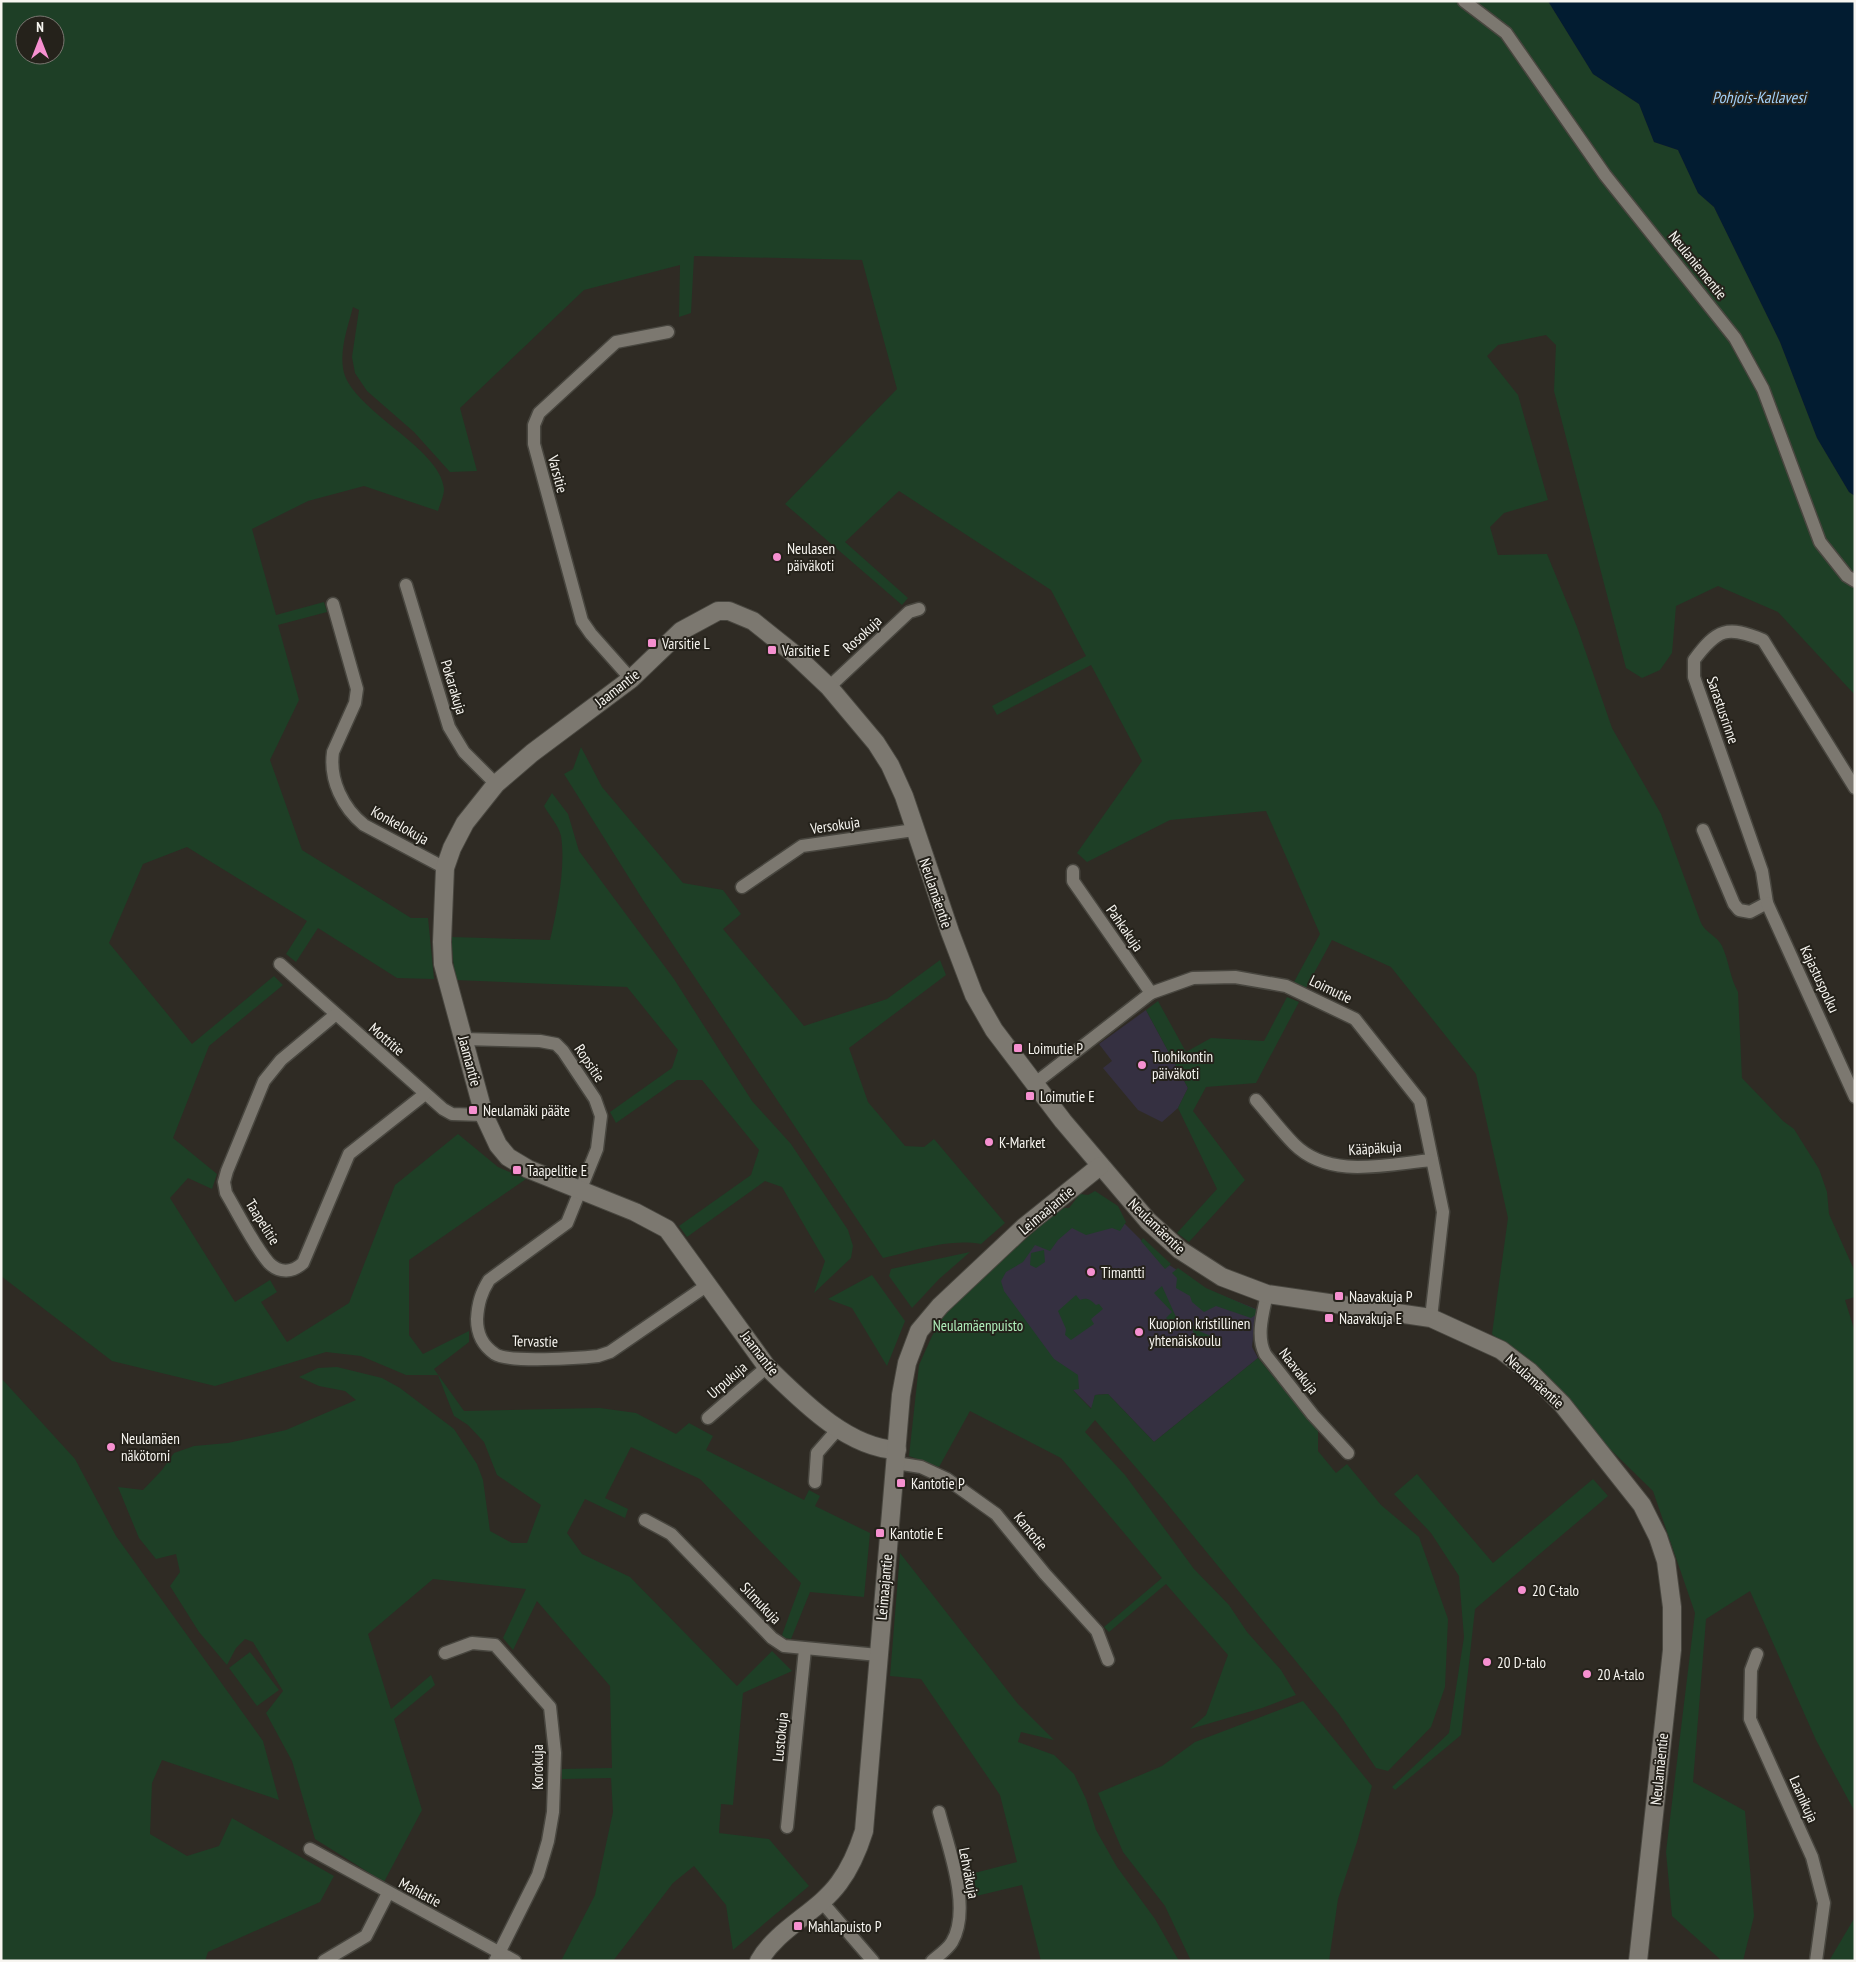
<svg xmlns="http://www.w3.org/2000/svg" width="1856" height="1962" font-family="'PT Sans Narrow',sans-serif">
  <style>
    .education { fill: #353041 }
    .green { fill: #1e3f26; fill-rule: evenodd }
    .water { fill: #021c31 }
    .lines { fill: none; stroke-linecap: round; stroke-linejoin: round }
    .street-casing { stroke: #48463f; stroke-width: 15 }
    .secondary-casing { stroke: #48463f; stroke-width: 20 }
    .street { stroke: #7c7870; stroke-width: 12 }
    .secondary { stroke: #7c7870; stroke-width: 18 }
    .poi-dot { fill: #f690d0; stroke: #25221b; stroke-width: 2 }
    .labels { text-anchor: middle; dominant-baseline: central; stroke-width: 4; stroke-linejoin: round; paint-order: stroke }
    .street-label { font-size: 15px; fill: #f7f5f0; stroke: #25221b }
    .poi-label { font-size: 15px; fill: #f7f5f0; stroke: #25221b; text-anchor: start }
    .park-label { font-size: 15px; fill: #b0efbb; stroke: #25221b }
    .water-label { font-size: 16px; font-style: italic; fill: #a3d2fb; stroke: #25221b }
  </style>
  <rect width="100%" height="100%" fill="#2f2b24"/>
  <!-- education -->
  <g class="education">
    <path d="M1146,1010L1188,1088L1178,1108L1162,1122L1138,1110L1103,1068L1112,1061L1099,1044Z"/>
    <path d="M1060,1213L1121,1220L1160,1259L1206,1289L1256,1309L1252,1347L1258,1358L1154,1442L1108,1394L1095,1395L1092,1409L1072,1389L984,1276Z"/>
  </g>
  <!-- green -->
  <g class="green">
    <path d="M1,1H1548L1593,74L1639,104L1654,142L1678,150L1698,193L1714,207L1780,342L1817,438L1849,492L1855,496V695L1778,612L1718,586L1676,606L1672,653L1660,670L1642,678L1626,668L1554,391L1556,345L1546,335L1498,345L1487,356L1518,395L1548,500L1504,513L1490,527L1498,555L1547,554L1577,627L1612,728L1661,814L1701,923C1706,933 1717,936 1722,946C1729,961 1730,978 1738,992L1742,1078L1783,1121L1794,1129L1819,1169L1827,1192L1829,1214L1855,1272V1297L1845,1300L1855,1332V1812L1816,1740L1750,1591L1706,1619L1693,1782L1745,1811L1754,1916L1743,1961H1722L1672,1916L1666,1852L1695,1613L1653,1491L1492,1334L1508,1218L1476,1074L1391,967L1332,940L1306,988L1294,982L1320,934L1266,811L1170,820L1087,862L1077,853L1142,761L1091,665L997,715L992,706L1086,656L1051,590L899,491L845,542L908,598L902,605L785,504L897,389L862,260L694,256L691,313L679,317L680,265L584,290L460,408L477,471L450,472L414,432L367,391L355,373L352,357L359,310L353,307C348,326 340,348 343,368C348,409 441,447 444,489C444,496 440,504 438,511L364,486L308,501L252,529L276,615L324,602L327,612L278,625L299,700L270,760L302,850L411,918H428L434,979L397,978L318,928L296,962L286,954L307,921L187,847L143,864L109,943L192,1044L274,976L283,985L209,1046L173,1138L217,1174L212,1189L188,1178L170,1198L235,1302L270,1280L277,1292L261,1302L287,1342L349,1303L395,1185L458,1134L498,1167L526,1179L409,1260V1335L423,1354L469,1331V1342L434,1369L464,1411L600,1408L636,1413L676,1434L689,1423L713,1436L706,1450L804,1500L809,1490L820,1496L815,1506L870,1533L864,1597L810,1592L791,1639L785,1638L782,1635L801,1583L700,1479L631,1447L605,1498L628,1509L625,1518L585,1499L567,1533L582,1554L630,1577L737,1686L772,1651L792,1671L743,1693L733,1805L721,1804L719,1833L769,1839L809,1886L733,1950L726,1905L694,1866L673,1883L613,1961H561L595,1895L613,1812L611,1778L562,1779L561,1769L612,1768L610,1686L537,1601L513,1650L503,1638L526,1589L433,1579L368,1634L391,1709L431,1675L435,1685L394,1719L422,1810L384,1882L315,1839L292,1761L266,1713L283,1691L253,1642L245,1639L236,1648L227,1665L199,1632L170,1586L180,1572L176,1554L156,1559L139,1538L118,1487L143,1490L162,1470L174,1453L194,1446L228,1443L286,1430L356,1400L345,1391L319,1386L299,1377L318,1368L337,1367L382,1378L400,1388L454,1429L477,1464L483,1480L490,1531L512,1543H527L541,1505L497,1475L484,1442L468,1425L454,1416L438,1375H406L361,1356L326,1352L215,1386L112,1361L1,1276ZM25,25H55V55H25Z"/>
    <path d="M581,747L602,787L683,883L723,890L741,914L723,929L804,1026L887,999L940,960L946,975L849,1048L868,1102L905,1146L924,1147L934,1139L1005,1223L981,1244C948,1238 914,1251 883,1258L643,900L564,774L573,769Z"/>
    <path d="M552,793L568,814L579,851L674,979L752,1101L791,1144L848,1230L853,1246L851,1258L814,1293L825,1261L782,1187L765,1181L687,1237L679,1226L751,1175L759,1150L702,1080H677L616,1123L610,1112L672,1068L678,1050L627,987L455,980L451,937L550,940C557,910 566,867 561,836C559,826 549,815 544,806Z"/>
    <path d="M1287,997L1299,1002L1256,1083L1206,1087L1193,1111L1245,1180L1189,1242L1177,1233L1217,1189L1178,1108L1188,1088L1146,1010L1158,1001L1186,1052L1211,1038L1264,1041Z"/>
    <path d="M1095,1191L1118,1206L1126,1222L1120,1231L1112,1228L1086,1235L1072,1228L1058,1240L1050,1251L1035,1245L1023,1262L1006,1272L1001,1281L1004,1291L1054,1359L1078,1375L1079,1389L1073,1390L1091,1409L1095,1395L1108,1394L1154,1442L1258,1358L1318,1431V1451L1336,1473L1347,1464L1381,1505L1419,1537L1448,1619L1445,1687L1431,1727L1388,1771L1376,1768L1339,1714L1164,1500L1095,1420L1085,1432L1125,1475L1194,1569L1229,1605L1247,1632L1281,1670L1296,1695L1262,1708L1190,1729L1206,1715L1228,1655L1166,1584L1109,1632L1104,1627L1162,1578L1061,1458L970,1411L939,1467L909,1456L919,1365L932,1336L950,1305L1051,1217L1064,1208H1069L1080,1194L1088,1195Z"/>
    <path d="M1143,1238L1171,1264L1165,1269L1141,1241Z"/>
    <path d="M1044,1250L1045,1262L1036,1268L1030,1265L1031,1253Z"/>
    <path d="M970,1252L939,1279L912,1308L889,1276L891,1269Z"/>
    <path d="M1178,1268L1206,1288L1257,1310V1314L1251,1318L1216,1306L1204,1312L1192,1302L1190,1296L1176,1288L1177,1278L1172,1273Z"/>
    <path d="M872,1275L905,1321L887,1366L852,1308L828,1299Z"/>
    <path d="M1162,1286L1176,1317L1172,1324L1166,1318L1172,1312L1154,1293Z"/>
    <path d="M1076,1295L1080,1300C1087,1297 1091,1300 1096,1305L1099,1304L1103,1309L1091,1319L1094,1324L1071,1340L1065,1335L1066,1329L1058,1311Z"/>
    <path d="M1201,1319L1203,1321L1199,1331L1220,1340L1195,1336L1192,1329L1196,1321Z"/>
    <path d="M1,1378L75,1459L116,1536L263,1741L279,1800L162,1760L152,1783L150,1834L187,1856L219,1846L232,1818L334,1876L320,1902L208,1952L205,1961H1Z"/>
    <path d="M1417,1474L1493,1563L1593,1479L1608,1496L1475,1609L1461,1735L1395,1790L1392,1787L1449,1733L1464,1637L1459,1576L1431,1533L1394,1494Z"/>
    <path d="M900,1553L1018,1704L1054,1740L1021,1732L1018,1742L1054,1755L1074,1774L1086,1799L1096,1830L1117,1867L1155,1919L1179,1961H1041L1022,1885L968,1898L963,1876L1017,1862L1000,1795L921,1679L890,1676Z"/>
    <path d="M250,1652L279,1690L257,1706L229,1668Z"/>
    <path d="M1303,1701L1372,1786L1357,1842L1338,1899L1329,1961H1191L1165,1906L1123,1852L1098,1793L1162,1766L1195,1742Z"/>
    <path d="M1855,1917V1961H1829Z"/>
  </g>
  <!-- water -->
  <path class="water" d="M1548,1H1855V496L1849,492L1817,438L1780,342L1714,207L1698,193L1678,150L1654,142L1639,104L1593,74Z"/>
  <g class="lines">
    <defs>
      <g id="street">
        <path d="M1464,1L1506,33L1605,175L1735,338L1763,389L1820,542L1847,576L1855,581"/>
        <path d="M406,585L449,727L464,752L496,784"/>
        <path d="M333,604L357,689L355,703L333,752C329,780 343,808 364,825L445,868"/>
        <path d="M631,679L591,634L582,621L534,444V425L539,413L616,342L668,332"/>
        <path d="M829,687L909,612L919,609"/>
        <path d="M1703,830L1734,904L1739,910L1750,912L1767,903L1762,871L1694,677V660C1717,629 1727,625 1763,640L1855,788"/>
        <path d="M1073,871V881L1151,993"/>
        <path d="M742,887L802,846L914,830"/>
        <path d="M1767,903L1855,1097"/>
        <path d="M280,964L443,1109L452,1114L484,1115"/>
        <path d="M335,1015L281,1060L264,1081L227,1171L224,1182L226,1193C238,1213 254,1246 269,1263C280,1274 293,1272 303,1263L349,1154L425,1094"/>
        <path d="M464,1039L540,1041L556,1044L563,1051L595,1099L601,1116L597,1149L567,1223L489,1280C481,1293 478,1303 477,1319C477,1334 482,1345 495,1354C509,1363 580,1358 598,1356L610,1352L709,1284"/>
        <path d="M1034,1084L1151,993L1193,978L1235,977L1286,986L1355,1019L1420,1101L1443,1212L1431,1318"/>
        <path d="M1256,1100C1269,1115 1281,1131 1294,1144C1330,1180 1387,1164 1432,1160"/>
        <path d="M1267,1294C1263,1313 1256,1336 1265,1354L1313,1415L1348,1453"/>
        <path d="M708,1418L767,1367"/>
        <path d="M896,1463L921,1467L947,1479L996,1514L1045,1574L1097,1631L1108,1660"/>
        <path d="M815,1482L817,1453L838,1429"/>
        <path d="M645,1520L671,1534L772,1638L784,1646L878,1655"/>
        <path d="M445,1653L472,1643L495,1645L550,1707L555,1753L553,1812L548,1841L538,1875L495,1961"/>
        <path d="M1757,1654L1751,1670L1750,1719L1812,1857L1824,1903L1816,1961"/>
        <path d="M787,1827L805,1649"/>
        <path d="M310,1849L515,1961"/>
        <path d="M821,1901L873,1961"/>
        <path d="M324,1961L366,1936L388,1893"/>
        <path d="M932,1961C938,1956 948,1949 952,1942C972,1908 948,1847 939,1812"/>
      </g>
      <g id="secondary">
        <path d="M897,1450C847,1448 801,1400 767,1367L667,1229L635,1212L528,1169L508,1157L498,1145L484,1115L443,964L442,942L445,868L452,848L465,823L496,784L532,753L631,679L681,631L718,611H729L753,621L793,653L829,687L876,743L890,765L904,796L950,932L974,995L994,1030L1063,1121L1148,1221L1180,1250L1222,1277L1267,1294L1431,1318L1501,1350L1530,1372L1562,1404L1642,1505L1658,1537L1666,1561L1672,1607V1650L1638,1961"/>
        <path d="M759,1961C778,1928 817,1913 839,1883C851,1867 858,1850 864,1831L901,1395L907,1363L919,1331L940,1306L1024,1227L1100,1166"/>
      </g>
    </defs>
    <!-- street casing -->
    <use href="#street" class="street-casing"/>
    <!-- secondary casing -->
    <use href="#secondary" class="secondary-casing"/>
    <!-- street -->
    <use href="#street" class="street"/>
    <!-- secondary -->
    <use href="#secondary" class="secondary"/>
  </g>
  <!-- markers -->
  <g class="poi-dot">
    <circle cx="777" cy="557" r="5"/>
    <rect x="647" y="638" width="10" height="10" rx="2.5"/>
    <rect x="767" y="645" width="10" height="10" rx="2.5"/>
    <rect x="1013" y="1043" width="10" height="10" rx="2.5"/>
    <circle cx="1142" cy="1065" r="5"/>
    <rect x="1025" y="1091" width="10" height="10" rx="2.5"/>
    <rect x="468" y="1105" width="10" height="10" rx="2.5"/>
    <circle cx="989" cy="1142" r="5"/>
    <rect x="512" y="1165" width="10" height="10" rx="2.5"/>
    <circle cx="1091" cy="1272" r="5"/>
    <rect x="1334" y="1291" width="10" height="10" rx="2.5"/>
    <rect x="1324" y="1313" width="10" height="10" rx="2.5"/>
    <circle cx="1139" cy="1332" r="5"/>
    <circle cx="111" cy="1447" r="5"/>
    <rect x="896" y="1478" width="10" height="10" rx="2.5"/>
    <rect x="875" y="1528" width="10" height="10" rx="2.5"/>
    <circle cx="1522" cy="1590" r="5"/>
    <circle cx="1487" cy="1662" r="5"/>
    <circle cx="1587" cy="1674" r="5"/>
    <rect x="793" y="1921" width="10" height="10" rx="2.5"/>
  </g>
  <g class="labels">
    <!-- street labels -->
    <g class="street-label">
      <text transform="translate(1698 265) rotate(51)">Neulaniementie</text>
      <text transform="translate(558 474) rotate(75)">Varsitie</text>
      <text transform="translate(862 634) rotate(-43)">Rosokuja</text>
      <text transform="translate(454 687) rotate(73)">Pokarakuja</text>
      <text transform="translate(617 688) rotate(-38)">Jaamantie</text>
      <text transform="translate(1723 710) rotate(71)">Sarastusrinne</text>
      <text transform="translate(400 825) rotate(29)">Konkelokuja</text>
      <text transform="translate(835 825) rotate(-8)">Versokuja</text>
      <text transform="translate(936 893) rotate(71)">Neulamäentie</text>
      <text transform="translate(1125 928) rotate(55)">Pahkakuja</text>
      <text transform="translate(1820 979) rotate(65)">Kajastuspolku</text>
      <text transform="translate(1331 989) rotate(26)">Loimutie</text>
      <text transform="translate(387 1039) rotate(41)">Mottitie</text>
      <text transform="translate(470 1061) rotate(75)">Jaamantie</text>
      <text transform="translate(590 1063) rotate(56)">Ropsitie</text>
      <text transform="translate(1375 1148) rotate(-4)">Kääpäkuja</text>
      <text transform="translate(1046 1210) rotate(-40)">Leimaajantie</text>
      <text transform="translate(263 1222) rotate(58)">Taapelitie</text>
      <text transform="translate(1157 1226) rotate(44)">Neulamäentie</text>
      <text transform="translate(535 1341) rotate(1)">Tervastie</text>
      <text transform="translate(760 1353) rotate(52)">Jaamantie</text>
      <text transform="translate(1299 1371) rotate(52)">Naavakuja</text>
      <text transform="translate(727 1380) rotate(-41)">Urpukuja</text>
      <text transform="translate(1535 1381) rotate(42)">Neulamäentie</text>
      <text transform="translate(1031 1531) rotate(51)">Kantotie</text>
      <text transform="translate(884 1587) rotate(-85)">Leimaajantie</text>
      <text transform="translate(761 1603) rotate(46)">Silmukuja</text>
      <text transform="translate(780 1737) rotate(-84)">Lustokuja</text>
      <text transform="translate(537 1767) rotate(-90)">Korokuja</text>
      <text transform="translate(1659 1769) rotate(-84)">Neulamäentie</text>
      <text transform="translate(1804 1799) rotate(66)">Laanikuja</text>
      <text transform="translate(969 1873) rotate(79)">Lehväkuja</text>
      <text transform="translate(420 1892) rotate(28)">Mahlatie</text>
    </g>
    <!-- poi labels -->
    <g class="poi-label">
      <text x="787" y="548">Neulasen<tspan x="787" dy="17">päiväkoti</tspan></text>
      <text x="662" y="643">Varsitie L</text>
      <text x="782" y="650">Varsitie E</text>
      <text x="1028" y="1048">Loimutie P</text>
      <text x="1152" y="1056">Tuohikontin<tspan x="1152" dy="17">päiväkoti</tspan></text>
      <text x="1040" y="1096">Loimutie E</text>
      <text x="483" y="1110">Neulamäki pääte</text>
      <text x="999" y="1142">K-Market</text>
      <text x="527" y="1170">Taapelitie E</text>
      <text x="1101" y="1272">Timantti</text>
      <text x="1349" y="1296">Naavakuja P</text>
      <text x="1339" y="1318">Naavakuja E</text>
      <text x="1149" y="1323">Kuopion kristillinen<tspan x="1149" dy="17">yhtenäiskoulu</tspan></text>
      <text x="121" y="1438">Neulamäen<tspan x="121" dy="17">näkötorni</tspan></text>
      <text x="911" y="1483">Kantotie P</text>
      <text x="890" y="1533">Kantotie E</text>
      <text x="1532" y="1590">20 C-talo</text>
      <text x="1497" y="1662">20 D-talo</text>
      <text x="1597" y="1674">20 A-talo</text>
      <text x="808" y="1926">Mahlapuisto P</text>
    </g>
    <!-- park labels -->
    <g class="park-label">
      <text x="978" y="1325">Neulamäenpuisto</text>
    </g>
    <!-- water labels -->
    <g class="water-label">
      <text x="1759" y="97">Pohjois-Kallavesi</text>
    </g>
  </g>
  <!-- border -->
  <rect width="1856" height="1962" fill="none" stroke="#f7f5f0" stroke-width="5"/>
  <!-- north arrow -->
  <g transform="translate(40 40)"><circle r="24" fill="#25221b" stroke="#797670"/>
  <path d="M0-4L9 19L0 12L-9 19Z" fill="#f690d0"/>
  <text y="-8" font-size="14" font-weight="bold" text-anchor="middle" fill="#f7f5f0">N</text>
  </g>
</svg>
